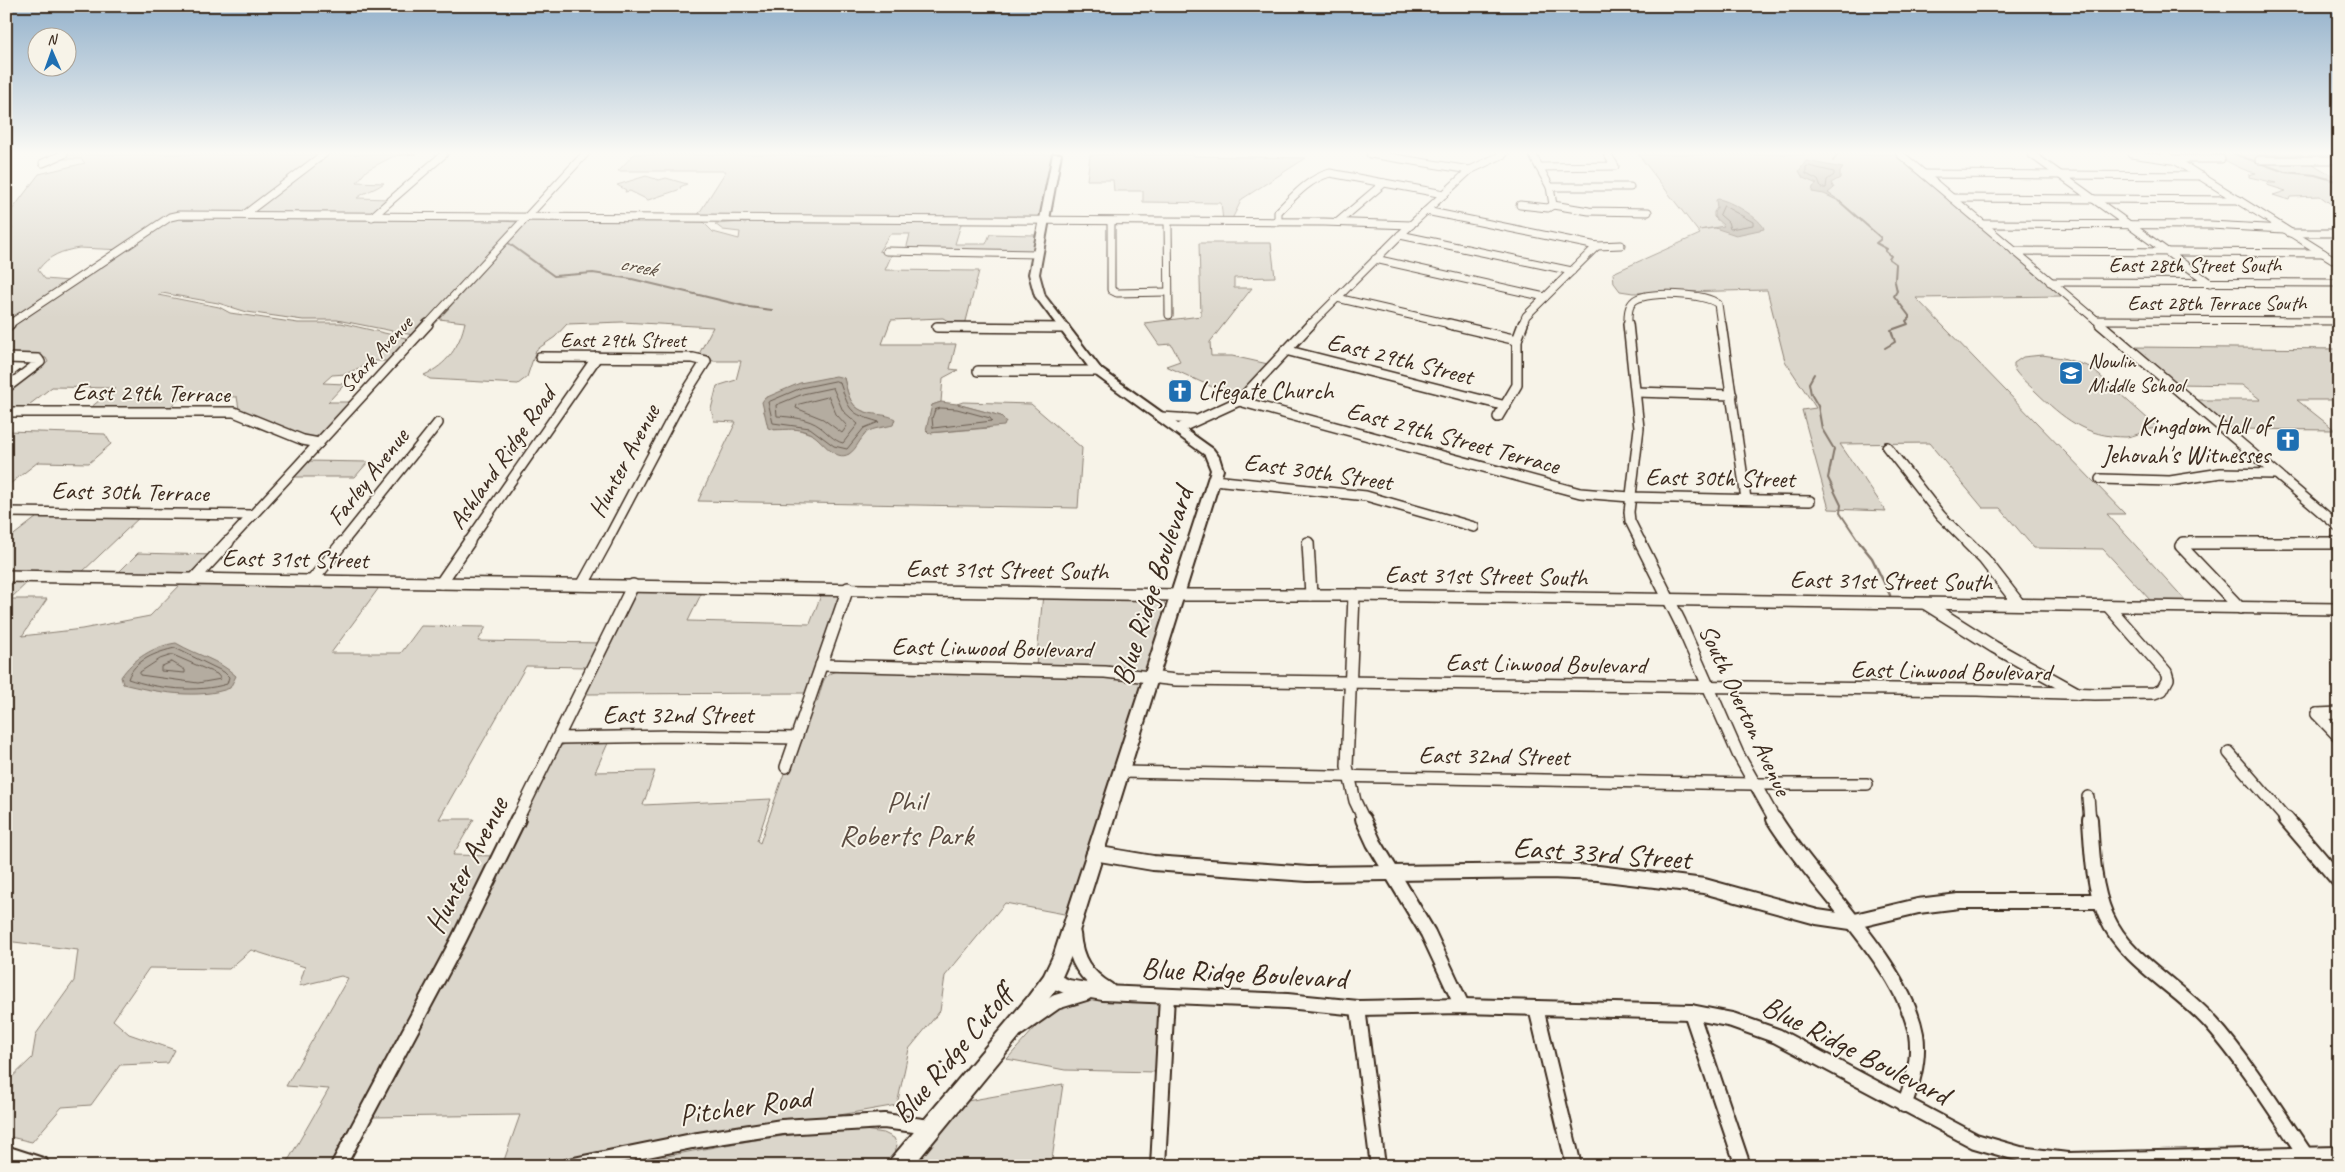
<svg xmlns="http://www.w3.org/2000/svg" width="2345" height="1172" font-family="Caveat,sans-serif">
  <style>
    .green { fill: #dbd6cb; stroke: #8b8074; fill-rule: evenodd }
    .water { fill: #b4aca0; stroke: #84786c }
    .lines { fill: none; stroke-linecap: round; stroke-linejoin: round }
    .shore { stroke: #6b5e52; stroke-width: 1 }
    .stream-far1 { stroke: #84786c; stroke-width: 2 }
    .stream { stroke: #84786c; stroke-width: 2.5 }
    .minor-far3-casing { stroke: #3b2a1e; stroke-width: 9 }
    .minor-far2-casing { stroke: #3b2a1e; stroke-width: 12 }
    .minor-far1-casing { stroke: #3b2a1e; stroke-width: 14 }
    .minor-casing { stroke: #3b2a1e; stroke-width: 18 }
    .major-casing { stroke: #3b2a1e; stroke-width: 4 }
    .minor-far3 { stroke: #f7f3e8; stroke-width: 7 }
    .minor-far2 { stroke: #f7f3e8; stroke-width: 9 }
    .minor-far1 { stroke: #f7f3e8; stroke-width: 11 }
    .minor { stroke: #f7f3e8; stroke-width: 14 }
    .major { fill: #f7f3e8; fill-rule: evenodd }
    .labels { text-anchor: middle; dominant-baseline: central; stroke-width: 4; stroke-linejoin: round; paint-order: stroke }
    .far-street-label { font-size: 21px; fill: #3b2a1e; stroke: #f7f3e8 }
    .far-water-label { font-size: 21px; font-style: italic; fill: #5f5145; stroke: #f7f3e8 }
    .far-poi-label { font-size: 21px; fill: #3b2a1e; stroke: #f7f3e8; text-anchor: start }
    .street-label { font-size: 25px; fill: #3b2a1e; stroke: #f7f3e8 }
    .poi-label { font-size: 25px; fill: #3b2a1e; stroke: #f7f3e8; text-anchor: start }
    .near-street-label { font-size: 30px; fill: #3b2a1e; stroke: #f7f3e8 }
    .near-park-label { font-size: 30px; fill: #5b4c41; stroke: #f7f3e8 }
  </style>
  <rect width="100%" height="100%" fill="#f7f3e8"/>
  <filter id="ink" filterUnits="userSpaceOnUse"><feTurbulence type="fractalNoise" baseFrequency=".02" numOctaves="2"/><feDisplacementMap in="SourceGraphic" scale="10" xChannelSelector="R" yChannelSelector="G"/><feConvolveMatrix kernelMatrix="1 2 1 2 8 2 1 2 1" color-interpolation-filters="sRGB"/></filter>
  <g filter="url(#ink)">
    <!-- green -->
    <g class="green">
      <path d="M68,154H416L394,156L367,170L357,182L384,183C375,190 366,191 357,198L390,199L370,214L518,222L413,335L337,320H303L247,312L218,303L162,293L158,295L219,307L230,313L298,323H341L410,339L390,361H373L346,374L332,375L323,383L345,384L328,402H354L321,435L314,437L305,436L239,409L237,397L183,395L168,409L90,408L115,388L52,387L25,408H6V393L48,362L46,358L6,356V236L13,228H6V218L39,174L85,163L81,159H58ZM79,248L124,250L69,281L45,279L38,270C49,255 62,251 79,248Z"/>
      <path d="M634,154H1056L1039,218H696L726,171H618Z"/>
      <path d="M1111,154H1193L1194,156L1306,158L1242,199L1231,221H1223L1221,203L1143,202V191H1114L1113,180H1087L1090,155Z"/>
      <path d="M1638,154H1898L2063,296L1916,298L2125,514H2107L2187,602L2151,601L2103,549L2034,548L2000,508H1983L1929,443L1840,444L1886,511L1829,509L1802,410L1816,408L1785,361L1767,290L1633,293L1620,291L1614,283L1613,273L1700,234Z"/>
      <path d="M2210,154H2300L2310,159L2308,161L2331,175L2339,174V210L2320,196L2290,197L2289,200L2273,195L2286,191L2267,185L2268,183H2276L2249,177V175L2256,173C2239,170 2226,159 2210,154Z"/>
      <path d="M646,176L659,180L666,178L687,184L680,187L681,189L648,200L630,191L625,192L626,190L617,185Z"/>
      <path d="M529,220L703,222L713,232L739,239L740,232L723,230L715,224L741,222L745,224L749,221H962L955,244H986L990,234L1035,235L1034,252L906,250L910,234H890L879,251L892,254L885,270L979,271L965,325L953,324L943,318L891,320L882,344H956L950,369L958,370L943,378L941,402L932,405L929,433L989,428L1001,416L957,404L963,402L1031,404L1082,448L1078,508L698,501L736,422L714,421L711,409L717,386L736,380L741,361H713L699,354L713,327L622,322L567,324L555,337L536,350L527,377L518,384L430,379L424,375C447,365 460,346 465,322L439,319ZM844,378C849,399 851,410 873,414L867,432L849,454L833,452L814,435L794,428L773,430L763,410Z"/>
      <path d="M1199,243H1271L1275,277L1234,278V288H1252L1210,342L1211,356H1232L1268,364L1237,396H1232L1166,366L1180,361L1171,344L1159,345L1144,323L1201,316Z"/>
      <path d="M2133,347L2339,349V400H2297L2335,430L2232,429L2197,400H2261L2242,385L2177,384Z"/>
      <path d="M2042,355L2063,358L2090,367L2158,428C2146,428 2139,436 2126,437C2085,437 2063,418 2035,391C2028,384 2019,377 2014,369V363L2023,357Z"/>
      <path d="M6,431L105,434L111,444L89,463L38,462L6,487Z"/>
      <path d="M307,461L368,462L355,477H293Z"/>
      <path d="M41,514L142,515L80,574H6V541Z"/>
      <path d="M138,553L213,555L192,573L116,575Z"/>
      <path d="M6,579H31L10,599H47L22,636L82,629L150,616L184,581L381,585L331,653H401L421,626L486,627L478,641L602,643L589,667L526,666L439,819H474L453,855L495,856L331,1166H285L329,1089L286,1086L348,978L341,976L299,986L305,967L251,950L229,969L149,968L113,1020L129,1034L175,1050L168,1063L120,1065L91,1105L62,1107L32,1142L6,1136V1083L32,1058L36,1034L74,981L78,950L6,941Z"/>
      <path d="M704,588L688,621L810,624L823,590L842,593L808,693L586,694L637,592L642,589Z"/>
      <path d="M1043,594L1155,598L1164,601L1166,606L1148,668L1144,671L1036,666Z"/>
      <path d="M844,670L1112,677L1137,681L1142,685L1075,916L1005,903L945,976L940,1011L909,1049L897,1105L656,1147L657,1142L547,1166H502L520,1115L372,1117L559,747L569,742L609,741L595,772L655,771L643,805L771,799L757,841L760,843L809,701L817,702C824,682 821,672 844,670Z"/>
      <path d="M1079,998L1160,1001L1156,1072L1065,1070L1007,1059L1053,1008Z"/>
      <path d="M1063,1084L1051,1166H910L967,1101Z"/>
      <path d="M858,1129L884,1133L894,1138L897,1145L894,1155L885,1166H618C697,1150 777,1133 858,1129Z"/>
    </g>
    <!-- water -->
    <g class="water">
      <path d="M1806,161L1843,168L1840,172V178L1831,183L1834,188L1828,193L1843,203L1824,194L1812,192L1813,187L1817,184L1803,178L1799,171Z"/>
      <path d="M1718,199C1729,200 1762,219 1764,229L1736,235L1715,228L1699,230L1724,226L1714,217V212L1717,208L1716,200Z"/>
      <path d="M836,376L844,378C849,399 851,411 875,414C882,415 888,415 895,419L893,425C886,427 873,428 867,432C860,438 857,449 849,454C835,462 823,441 813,435C794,424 782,433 768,428L762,402L765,398L800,383Z"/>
      <path d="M941,402L957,404L1001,416L1006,421L1004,426L929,433L926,430L932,405Z"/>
      <path d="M176,643C198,656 218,659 236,676L230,688C200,700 154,692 123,684L121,677C133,659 154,646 176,643Z"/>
    </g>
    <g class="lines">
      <!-- shore -->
      <g class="shore">
        <path d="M1809,166L1834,172V175L1827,180L1826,188H1821L1818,180L1806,174V167Z"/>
        <path d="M1724,206L1753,222V225L1730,229L1728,222L1720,215Z"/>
        <path d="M836,381L840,383C850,412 849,413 879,422L864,428L847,449L834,446L810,428L773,423L768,402L801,388Z"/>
        <path d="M833,388L843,411L858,424L843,443C834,441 827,432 820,427C808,418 791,417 777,416L776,405L803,394Z"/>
        <path d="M829,397L836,414L847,426L842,433L823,419L796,408L797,405Z"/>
        <path d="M941,408L957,409L990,418L992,421L933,428L932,418L935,410Z"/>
        <path d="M175,648L224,672L229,677L227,684C197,693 158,689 128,679C134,660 157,652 175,648Z"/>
        <path d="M173,655L217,674L221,679L198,683L140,675V672L160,659Z"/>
        <path d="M172,662L185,670V673L161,671V667Z"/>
      </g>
      <!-- stream-far1 -->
      <g class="stream-far1">
        <path d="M2234,154L2285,172L2315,175L2339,182"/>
        <path d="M1833,161L1838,154"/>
        <path d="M1840,202L1880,237L1881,239L1876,243L1887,249L1885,251L1891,256L1889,259L1896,264L1895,280"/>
        <path d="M507,242L554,276L593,273L632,279L749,307L772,310"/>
        <path d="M1885,348L1895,342L1891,330L1908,324L1906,321L1910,317L1894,296L1897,291L1895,282"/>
        <path d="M1814,374L1809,383L1811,394L1818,406L1822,429L1834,449L1828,478L1841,505L1840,513L1860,543"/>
      </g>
      <!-- stream -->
      <path class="stream" d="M1859,542L1872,558L1890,595"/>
      <defs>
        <g id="minor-far3">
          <path d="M1370,154L1470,170"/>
          <path d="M1532,154L1550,187L1553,205"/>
          <path d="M1900,154L2102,325"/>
          <path d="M2031,154L2210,283"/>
          <path d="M2131,154L2172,160"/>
          <path d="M2165,154L2339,263"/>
          <path d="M2174,159H2221"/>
          <path d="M2259,160H2339"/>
          <path d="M43,163L64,154"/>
          <path d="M1539,167L1615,166L1607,154"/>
          <path d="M1924,174L2202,176"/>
          <path d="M1550,187H1630"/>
          <path d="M1952,198L2239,200"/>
          <path d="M1520,205L1548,208L1553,205"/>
          <path d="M1553,205L1589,211L1648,212"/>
          <path d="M1426,211L1597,246L1621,245"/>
          <path d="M244,215L324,154"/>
          <path d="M372,217L444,154"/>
          <path d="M1111,222V290L1117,293L1167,292"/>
          <path d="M1168,222L1169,315"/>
          <path d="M1278,222V212C1294,196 1308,179 1330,173L1444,194"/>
          <path d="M1338,222L1384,183"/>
          <path d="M1982,224L2210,225L2284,229"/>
          <path d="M2290,233H2339"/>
          <path d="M1400,235L1572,271"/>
          <path d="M886,251L1038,254"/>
          <path d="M2014,251L2323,253"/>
          <path d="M1375,259L1545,297"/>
          <path d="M2050,282L2339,283"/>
          <path d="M1337,298L1454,325"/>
          <path d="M2096,320L2339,321"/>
          <path d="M8,325L170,217L179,215L1324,222L1411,225"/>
          <path d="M427,325L585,154"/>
          <path d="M1310,325L1400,235L1470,170L1504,154"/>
          <path d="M1522,325L1526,316L1597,246"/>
          <path d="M1628,325C1628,317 1627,306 1635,300C1649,291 1705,293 1718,304L1721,325"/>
        </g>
        <g id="minor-far2">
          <path d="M1449,324L1517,340"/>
          <path d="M1628,324L1639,428L1629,512L1630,521L1641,543"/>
          <path d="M1721,324L1746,499"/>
          <path d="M2100,324L2339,527"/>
          <path d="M6,327L10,324"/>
          <path d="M937,327L1065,328"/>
          <path d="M1285,350L1506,406"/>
          <path d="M540,357L693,358L706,361L682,399L606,543"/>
          <path d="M6,358L38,359L40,362L6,388"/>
          <path d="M978,371H1097"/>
          <path d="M1636,392L1732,395"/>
          <path d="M1239,401L1580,493L1630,497L1810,501"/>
          <path d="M6,412H234L303,440L319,443"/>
          <path d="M1161,417L1193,419"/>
          <path d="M1498,417L1517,385V340L1523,324"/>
          <path d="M1178,429L1239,401L1311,324"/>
          <path d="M1887,447L1941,516L1968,543"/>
          <path d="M2100,479L2170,481L2221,473L2274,474"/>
          <path d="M1214,480L1366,496L1474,527"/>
          <path d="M6,512L253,515"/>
          <path d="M227,543L428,324"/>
          <path d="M342,543L438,423"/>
          <path d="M468,543L597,357"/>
          <path d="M2183,543H2339"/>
        </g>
        <g id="minor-far1">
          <path d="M1640,542L1680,622L1738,754L1775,820"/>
          <path d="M1967,542L1984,559L2019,604"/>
          <path d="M1308,543L1311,595"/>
          <path d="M6,576L1177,595H1354L2339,609"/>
          <path d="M194,579L228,542"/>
          <path d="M312,581L343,542"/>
          <path d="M441,583L469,542"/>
          <path d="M583,584L606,542"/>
          <path d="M1354,595L1347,766L1355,801L1364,820"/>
          <path d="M1926,604L1994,647L2079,694"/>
          <path d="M2240,608L2181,546L2183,543H2339"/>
          <path d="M821,665L1105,672L1176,680L1977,690L2095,694L2154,693L2162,690L2168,679L2166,672L2108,606"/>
          <path d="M2317,714L2339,737"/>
          <path d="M2317,714L2339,713"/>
          <path d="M559,738L673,736L796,738"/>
          <path d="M2229,753L2287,820"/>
          <path d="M786,767L848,588"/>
          <path d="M1121,772L1752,784H1867"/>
          <path d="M2088,797L2090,820"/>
          <path d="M517,820L633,585"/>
        </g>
        <g id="minor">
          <path d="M1363,819L1374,843L1428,933L1462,1006"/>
          <path d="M1774,819C1813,883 1903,963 1916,1034C1920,1059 1913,1083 1904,1105"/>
          <path d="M2090,819C2092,851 2093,886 2106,916C2126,962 2180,987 2212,1024C2247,1064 2275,1110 2305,1154"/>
          <path d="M2286,819L2339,881"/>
          <path d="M1094,853L1153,863L1308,874L1550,871L1598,873L1704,886L1817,917L1851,922L1918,906L1959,901H2100"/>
          <path d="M1073,934C1075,960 1085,976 1108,990"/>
          <path d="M1051,980L1068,987L1103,993L1287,1001L1358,1008L1462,1006L1691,1012L1732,1020L1777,1036L1975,1141L2020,1154L2067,1160L2339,1154"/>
          <path d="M1358,1008L1378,1166"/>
          <path d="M1536,1008L1574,1166"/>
          <path d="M1691,1012L1743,1166"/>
          <path d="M1019,1028L1056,1002L1086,993"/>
          <path d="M338,1166L459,939L518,819"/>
          <path d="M569,1166L692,1141L782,1127L884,1121L930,1127"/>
          <path d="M1158,1166L1167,996"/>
        </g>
        <g id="major">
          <path d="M1053,154H1061L1039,274L1045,296L1101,369L1213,449L1219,457L1223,470L1072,954L1058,986L1041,1010L913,1166H888L891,1159L1027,998L1044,975L1054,954L1211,470L1205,455L1093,373L1035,296L1029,274Z"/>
          <path d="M6,1146L46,1159L49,1166H6Z"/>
        </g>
      </defs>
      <!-- minor-far3 casing -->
      <use href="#minor-far3" class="minor-far3-casing"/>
      <!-- minor-far2 casing -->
      <use href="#minor-far2" class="minor-far2-casing"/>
      <!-- minor-far1 casing -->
      <use href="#minor-far1" class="minor-far1-casing"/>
      <!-- minor casing -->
      <use href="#minor" class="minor-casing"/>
      <!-- major casing -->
      <use href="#major" class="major-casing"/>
      <!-- minor-far3 -->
      <use href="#minor-far3" class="minor-far3"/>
      <!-- minor-far2 -->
      <use href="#minor-far2" class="minor-far2"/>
      <!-- minor-far1 -->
      <use href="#minor-far1" class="minor-far1"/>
      <!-- minor -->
      <use href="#minor" class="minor"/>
      <!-- major -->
      <use href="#major" class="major"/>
    </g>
  </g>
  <!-- sky -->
  <linearGradient id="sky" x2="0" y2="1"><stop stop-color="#93b1cb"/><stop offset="0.48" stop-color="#fbfaf5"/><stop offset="1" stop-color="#fbfaf5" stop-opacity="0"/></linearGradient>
  <rect width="2345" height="318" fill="url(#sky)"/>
  <!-- icons -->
  <defs>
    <symbol id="school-square" viewBox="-11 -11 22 22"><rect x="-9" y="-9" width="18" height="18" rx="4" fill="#1f6fb2" stroke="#f7f3e8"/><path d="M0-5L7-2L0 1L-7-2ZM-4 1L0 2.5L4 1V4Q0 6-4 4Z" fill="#fff"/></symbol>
    <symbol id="church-square" viewBox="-11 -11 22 22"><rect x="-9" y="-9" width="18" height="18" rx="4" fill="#1f6fb2" stroke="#f7f3e8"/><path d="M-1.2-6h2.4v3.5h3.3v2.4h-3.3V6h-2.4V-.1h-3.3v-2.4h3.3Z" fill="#fff"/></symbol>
  </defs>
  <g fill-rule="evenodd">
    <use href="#school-square" x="2057" y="359" width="28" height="28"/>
    <use href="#church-square" x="1166" y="377" width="28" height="28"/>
    <use href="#church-square" x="2274" y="426" width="28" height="28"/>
  </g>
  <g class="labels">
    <!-- far-street labels -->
    <g class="far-street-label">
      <text x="2195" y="265">East 28th Street South</text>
      <text x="2217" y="303">East 28th Terrace South</text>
      <text x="623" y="340">East 29th Street</text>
      <text transform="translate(376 354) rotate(-47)">Stark Avenue</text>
    </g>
    <!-- far-water labels -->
    <g class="far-water-label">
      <text transform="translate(638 266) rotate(11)">creek</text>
    </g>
    <!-- far-poi labels -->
    <g class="far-poi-label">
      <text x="2088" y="361">Nowlin<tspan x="2088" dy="24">Middle School</tspan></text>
    </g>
    <!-- street labels -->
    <g class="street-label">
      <text transform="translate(1400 359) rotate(14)">East 29th Street</text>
      <text transform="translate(151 393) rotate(1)">East 29th Terrace</text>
      <text transform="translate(1453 438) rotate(15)">East 29th Street Terrace</text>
      <text transform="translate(502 458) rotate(-55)">Ashland Ridge Road</text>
      <text transform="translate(624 461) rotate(-62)">Hunter Avenue</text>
      <text transform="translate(1318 472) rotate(8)">East 30th Street</text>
      <text transform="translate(368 477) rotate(-52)">Farley Avenue</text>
      <text transform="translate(1720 478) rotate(1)">East 30th Street</text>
      <text transform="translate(130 492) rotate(1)">East 30th Terrace</text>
      <text transform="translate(295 559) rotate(1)">East 31st Street</text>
      <text transform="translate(1007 570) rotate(1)">East 31st Street South</text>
      <text transform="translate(1486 576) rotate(1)">East 31st Street South</text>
      <text transform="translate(1891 581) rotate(1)">East 31st Street South</text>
      <text transform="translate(992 648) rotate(1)">East Linwood Boulevard</text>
      <text transform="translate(1546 664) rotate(1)">East Linwood Boulevard</text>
      <text transform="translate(1951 671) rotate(1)">East Linwood Boulevard</text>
      <text transform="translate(1745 710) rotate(65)">South Overton Avenue</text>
      <text x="678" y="715">East 32nd Street</text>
      <text transform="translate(1494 756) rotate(1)">East 32nd Street</text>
    </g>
    <!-- poi labels -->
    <g class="poi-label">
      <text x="1198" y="391">Lifegate Church</text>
      <text x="2270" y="426" text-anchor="end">Kingdom Hall of<tspan x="2270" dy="29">Jehovah's Witnesses</tspan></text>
    </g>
    <!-- near-street labels -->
    <g class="near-street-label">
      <text transform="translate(1152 586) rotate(-72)">Blue Ridge Boulevard</text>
      <text transform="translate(1602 853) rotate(4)">East 33rd Street</text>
      <text transform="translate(466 865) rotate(-63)">Hunter Avenue</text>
      <text transform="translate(1244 973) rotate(3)">Blue Ridge Boulevard</text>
      <text transform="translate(1856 1050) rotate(27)">Blue Ridge Boulevard</text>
      <text transform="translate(952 1054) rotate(-50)">Blue Ridge Cutoff</text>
      <text transform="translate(745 1106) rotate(-8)">Pitcher Road</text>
    </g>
    <!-- near-park labels -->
    <g class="near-park-label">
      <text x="906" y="801">Phil<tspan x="906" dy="34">Roberts Park</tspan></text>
    </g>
  </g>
  <!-- margin -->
  <rect width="2345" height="1172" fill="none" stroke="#f7f3e8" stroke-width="25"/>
  <rect x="12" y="12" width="2320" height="1147" fill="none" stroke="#3b2a1e" stroke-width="2" filter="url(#ink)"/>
  <!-- north arrow -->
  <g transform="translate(52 52) rotate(358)"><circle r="24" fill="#f7f3e8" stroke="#aca397"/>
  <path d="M0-4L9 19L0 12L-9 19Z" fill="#1f6fb2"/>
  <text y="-8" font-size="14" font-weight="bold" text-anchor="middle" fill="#3b2a1e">N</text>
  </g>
</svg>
